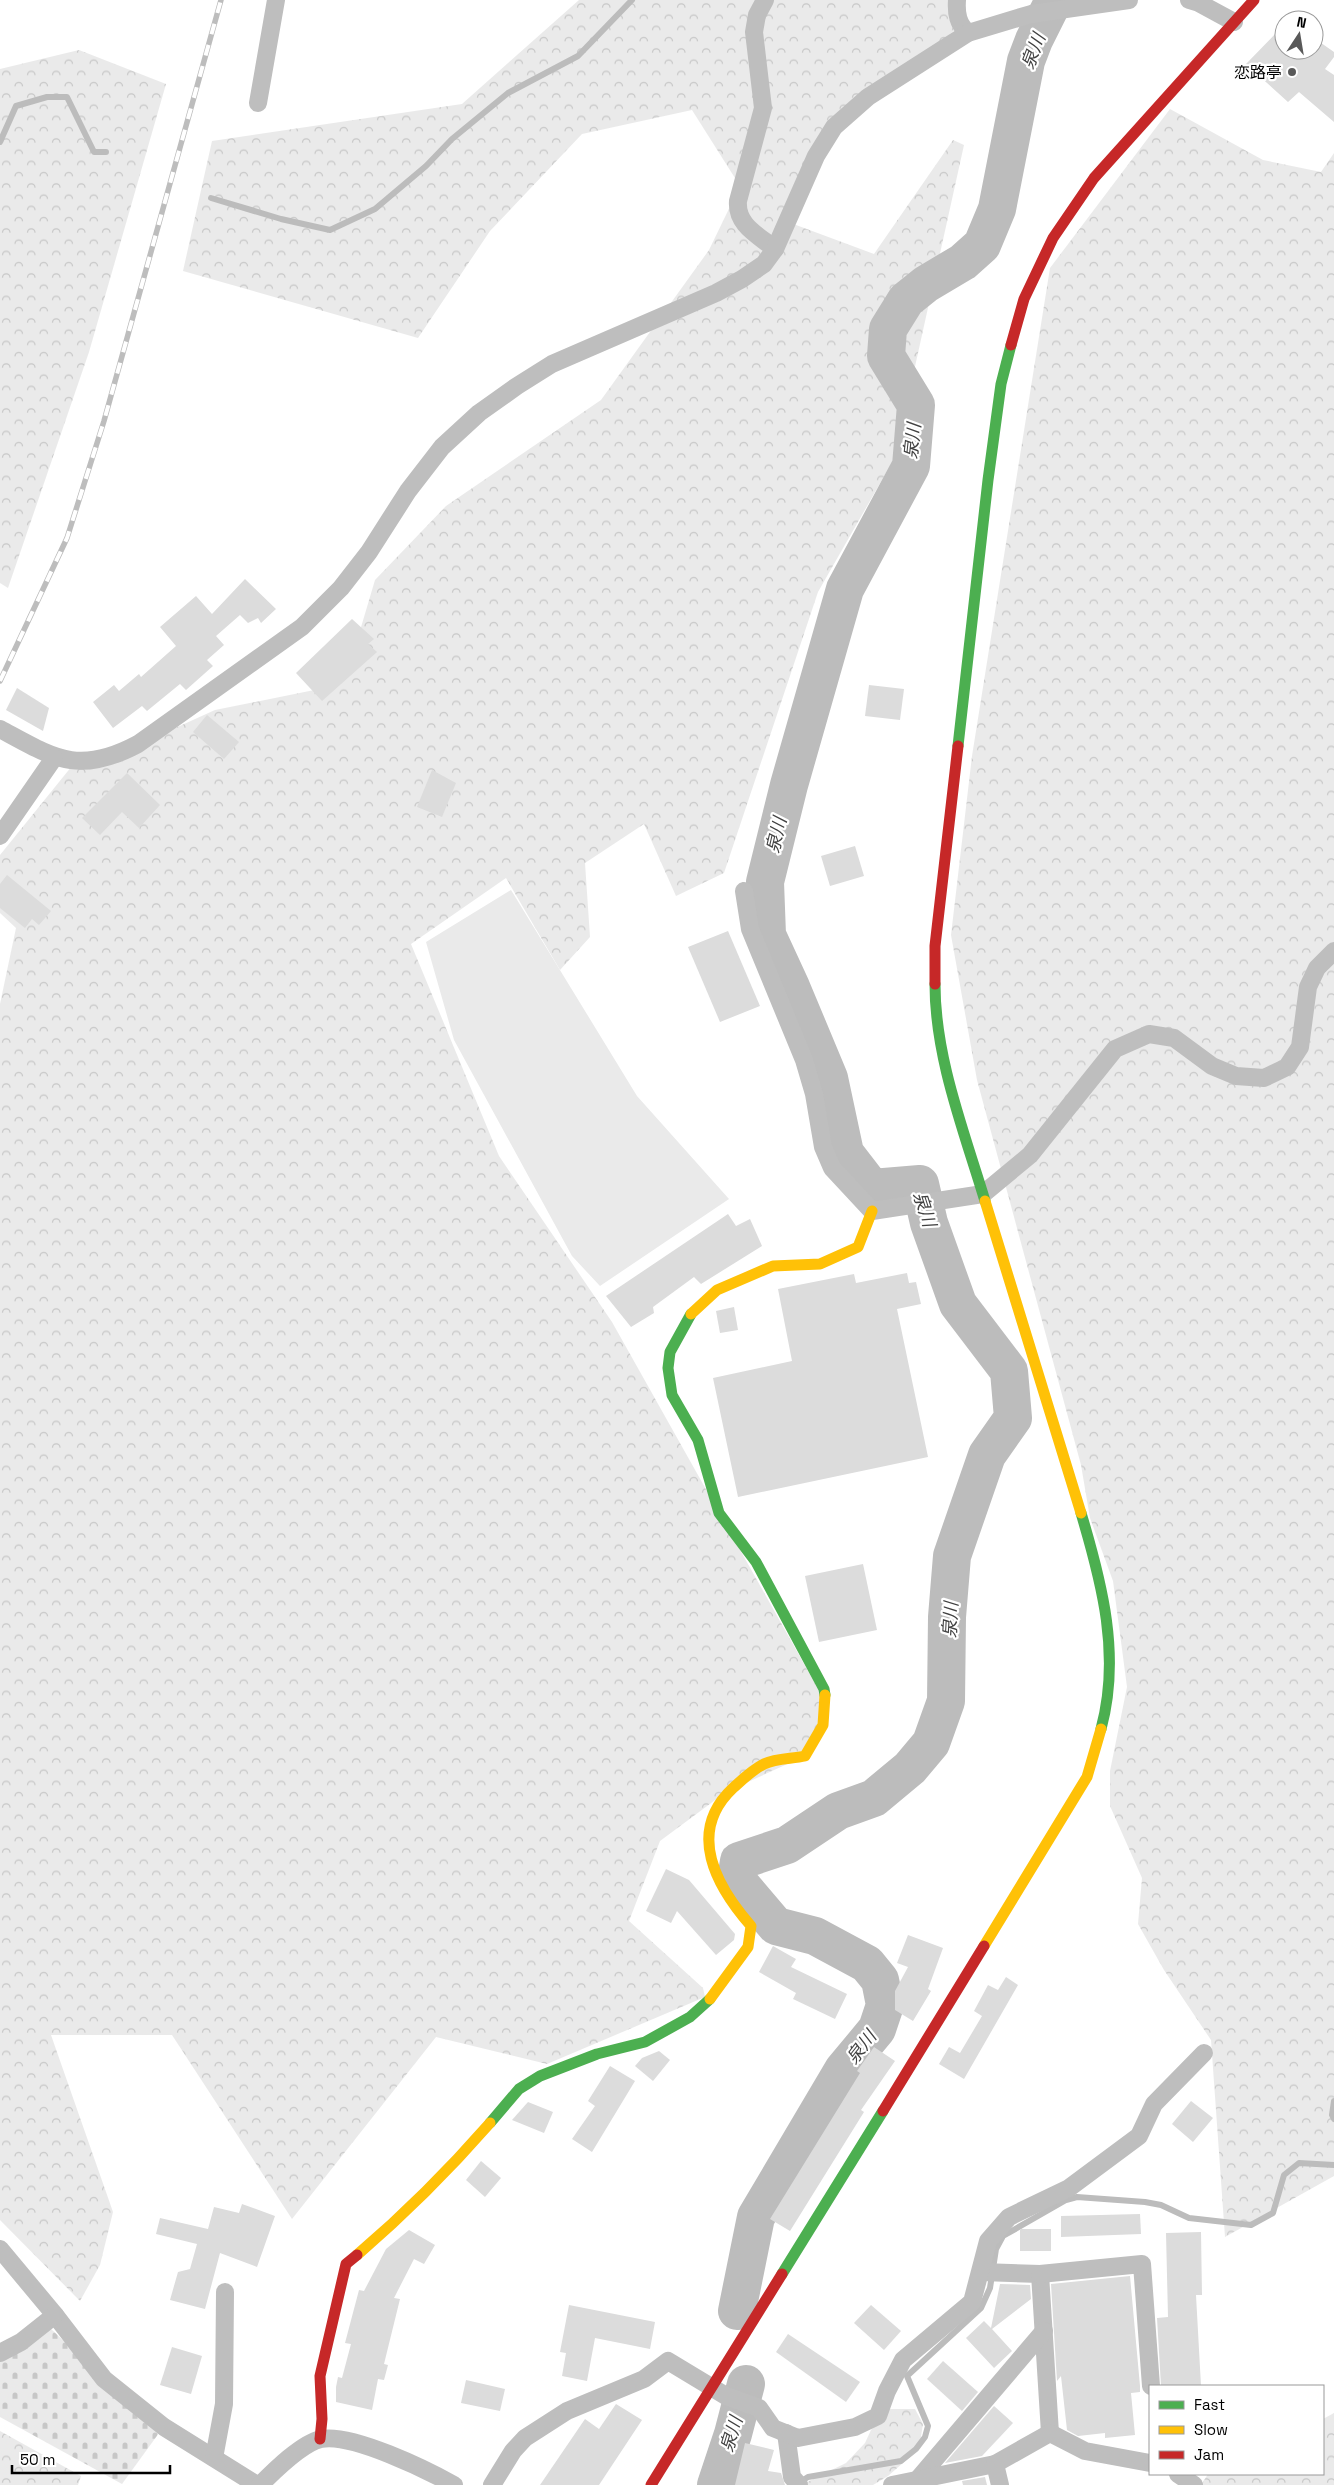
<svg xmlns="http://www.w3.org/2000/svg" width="1334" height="2485" font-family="'Space Grotesk','Noto Sans JP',sans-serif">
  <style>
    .green { fill: #eaeaea }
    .forest { fill: url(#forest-crowns) }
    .cemetery { fill: url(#cemetery-stones) }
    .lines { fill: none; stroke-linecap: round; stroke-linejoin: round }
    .stream { stroke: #bcbcbc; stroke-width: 6 }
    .river { stroke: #bcbcbc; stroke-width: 38 }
    .building { fill: #dcdcdc }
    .street { stroke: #bebebe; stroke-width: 18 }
    .fast { stroke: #4caf50; stroke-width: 11 }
    .slow { stroke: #ffc107; stroke-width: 11 }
    .jam { stroke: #c62828; stroke-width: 11 }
    .rail-casing { stroke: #bdbdbd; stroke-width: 5.5 }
    .rail { stroke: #fff; stroke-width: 4; stroke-dasharray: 11; stroke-linecap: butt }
    .poi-dot { fill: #595959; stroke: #fff; stroke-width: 2 }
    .labels { text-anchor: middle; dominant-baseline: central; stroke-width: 4.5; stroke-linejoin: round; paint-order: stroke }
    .poi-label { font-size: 16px; fill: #000; stroke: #fff; text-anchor: end }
    .water-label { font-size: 18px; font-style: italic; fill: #404040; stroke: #fff }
  </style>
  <defs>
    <pattern id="forest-crowns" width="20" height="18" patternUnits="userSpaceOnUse" patternTransform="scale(1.25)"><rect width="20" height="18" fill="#eaeaea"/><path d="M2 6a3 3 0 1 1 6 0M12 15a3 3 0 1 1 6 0" fill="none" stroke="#c7c7c7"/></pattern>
    <pattern id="cemetery-stones" width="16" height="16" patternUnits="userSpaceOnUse" patternTransform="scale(1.25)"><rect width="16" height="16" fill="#eaeaea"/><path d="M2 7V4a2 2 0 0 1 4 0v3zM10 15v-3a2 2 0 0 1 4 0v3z" fill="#c7c7c7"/></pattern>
  </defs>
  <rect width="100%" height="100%" fill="#fff"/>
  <!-- green -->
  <path class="green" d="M511,890L637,1096L729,1199L600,1286L572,1256L454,1040L426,942Z"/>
  <!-- forest -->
  <g class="forest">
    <path d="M579,0H963L960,26L834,127L788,222L874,254L953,140L964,145L895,457L818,592L724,873L676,896L644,824L585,863L590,937L560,970L506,878L411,944L499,1156L612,1322L826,1703L805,1756L726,1792L660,1841L629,1921L703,1988L705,1997L547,2064L436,2037L292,2219L172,2035H51L113,2212L100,2265L80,2301L0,2220V1004L16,928L0,913V855L76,761L140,744L215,710L334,686L359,634L375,580L446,506L601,400L709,250L740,186L692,110L582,134L490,231L418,338L183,271L212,141L462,104Z"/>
    <path d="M79,50L166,84L89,352L8,588L0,583V69Z"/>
    <path d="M1170,109L1263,160L1321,172L1334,153V2176L1225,2237L1211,2040L1164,1970L1138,1924L1142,1878L1110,1806V1771L1127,1687L1113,1581L1090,1518L1081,1465L977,1080L951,935L972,756L1050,268Z"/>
    <path d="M889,2409H915L923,2424L919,2449L888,2476L873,2485H804L805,2483L846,2463L865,2443L871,2430Z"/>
    <path d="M1334,2413V2485H1201L1208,2474H1323V2419Z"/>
    <path d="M0,2431L81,2476L78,2485H0Z"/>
  </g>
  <!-- cemetery -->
  <path class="cemetery" d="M47,2325L159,2433L122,2484L0,2417V2357Z"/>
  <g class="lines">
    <!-- stream -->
    <g class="stream">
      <path d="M0,142L16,106L47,97H67L94,152H106"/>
      <path d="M211,198L281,219L330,230L375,209L426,166L452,139L508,93L578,56L632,0"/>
      <path d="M1334,2101L1332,2115L1334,2119"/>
      <path d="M800,2482L808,2477L901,2461L916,2449L925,2437L928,2426L907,2376L981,2308L990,2288L996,2249L1003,2236L1066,2200L1077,2197L1145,2202L1161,2205L1189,2218L1251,2225L1273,2213L1284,2175L1299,2163L1334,2165"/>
    </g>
    <!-- river -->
    <g class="river">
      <path d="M737,2311L756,2217L843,2070L877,2029L885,2005L880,1980L867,1964L815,1936L776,1926L736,1879L739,1861L787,1845L838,1811L874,1798L910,1768L931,1743L946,1701L947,1617L952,1556L987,1455L1013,1418L1009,1371L958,1304L929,1223L920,1184L872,1188L845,1153L829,1078L791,987L767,935L765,882L789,785L845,589L911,466L916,405L886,356L888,329L906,300L926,284L963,262L982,245L997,209L1026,61L1034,40L1054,0"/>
      <path d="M716,2485L733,2434L746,2384"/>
    </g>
  </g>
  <!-- building -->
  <g class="building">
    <path d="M1284,25V50H1314V38L1334,52V57L1325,69L1334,75V122L1299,92L1288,102L1246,64Z"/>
    <path d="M245,579L276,609L261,623L258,618L248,623L240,615L216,636L224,645L207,660L213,666L186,690L180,684L147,711L142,706L113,728L93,702L114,685L119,691L139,674L141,677L176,646L160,627L196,596L212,614Z"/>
    <path d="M352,619L374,639L368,644L377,652L322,701L296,673Z"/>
    <path d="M869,685L904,689L900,720L865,716Z"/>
    <path d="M17,688L49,708L43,731L6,710Z"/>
    <path d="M207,715L239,742L224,759L193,732Z"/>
    <path d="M432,770L456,783L442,817L417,807Z"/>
    <path d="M127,773L160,805L139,828L122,812L100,835L82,818Z"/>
    <path d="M855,846L864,876L830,886L821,856Z"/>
    <path d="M7,875L51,911L39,925L32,919L25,928L0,908V884Z"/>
    <path d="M728,931L760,1006L720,1022L688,947Z"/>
    <path d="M728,1214L736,1226L750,1219L762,1246L701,1284L694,1277L653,1307L654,1313L631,1327L606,1296Z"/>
    <path d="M907,1273L909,1283L916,1282L921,1304L897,1309L928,1457L738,1497L713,1378L792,1361L778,1289L854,1274L856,1283Z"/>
    <path d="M734,1307L738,1330L720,1333L716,1311Z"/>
    <path d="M863,1564L877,1630L819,1642L805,1576Z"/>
    <path d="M666,1869L689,1880L735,1934L734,1940L716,1955L677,1911L671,1923L646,1911Z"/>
    <path d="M908,1935L943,1948L928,1989L931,1991L913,2021L895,2010V1991L908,1967L897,1963Z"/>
    <path d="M773,1946L796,1959L791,1967L847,1994L835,2019L793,1999L796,1993L759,1972Z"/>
    <path d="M1006,1977L1018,1985L964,2079L939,2064L949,2047L960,2053L982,2016L974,2011L988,1985L998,1990Z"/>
    <path d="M874,2047L895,2061L861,2110L864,2112L790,2231L770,2219L860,2073L857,2071Z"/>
    <path d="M659,2051L670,2060L653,2081L635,2066L642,2058Z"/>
    <path d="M610,2066L635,2081L592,2152L572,2139L595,2106L588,2101Z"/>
    <path d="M1191,2101L1213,2118L1193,2142L1172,2124Z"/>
    <path d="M528,2102L553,2112L544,2133L512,2120Z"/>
    <path d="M481,2161L501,2178L485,2197L466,2180Z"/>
    <path d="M242,2204L275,2216L257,2267L220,2253L205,2309L170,2300L178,2272L190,2269L197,2244L156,2234L160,2218L208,2229L214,2207L239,2213Z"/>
    <path d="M1140,2214L1141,2234L1061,2237V2216Z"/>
    <rect x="1020" y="2229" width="31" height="22"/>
    <path d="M409,2230L435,2245L424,2264L414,2259L394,2298L400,2299L384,2364L388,2365L384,2380L378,2379L372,2410L336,2402V2387L338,2377L342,2378L351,2344L345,2343L359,2290L364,2291L386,2249Z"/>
    <path d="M1201,2232L1202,2295H1196L1201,2386H1161L1157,2318L1168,2317L1166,2233Z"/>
    <path d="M1130,2276L1140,2386V2392L1131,2393L1135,2435L1105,2438V2433L1078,2436L1067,2430L1061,2376L1057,2381L1051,2284Z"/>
    <path d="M1000,2284L1030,2285L1031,2299L992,2329L1012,2351L994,2368L966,2338L984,2321L991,2328Z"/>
    <path d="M569,2305L655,2322L650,2349L595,2338L587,2381L562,2376L566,2353L560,2352Z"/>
    <path d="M871,2305L901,2331L884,2350L854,2323Z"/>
    <path d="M788,2334L860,2382L846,2402L776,2352Z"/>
    <path d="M172,2347L202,2356L191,2394L160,2385Z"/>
    <path d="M943,2361L978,2392L962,2411L927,2379Z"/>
    <path d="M466,2380L505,2389L500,2411L461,2403Z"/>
    <path d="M616,2404L642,2420L599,2485H540L585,2419L599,2429Z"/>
    <path d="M994,2406L1013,2423L982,2456L945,2463Z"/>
    <path d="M745,2443L774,2450L768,2471L781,2473L785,2485H735Z"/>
    <path d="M985,2477L987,2485H963L962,2481Z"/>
  </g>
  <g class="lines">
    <!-- street -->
    <g class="street">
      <path d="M765,0L757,15L754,32L763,108L738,201C736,225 758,235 775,249"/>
      <path d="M957,0C956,14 958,24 968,33"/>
      <path d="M1189,0L1199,3L1234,22"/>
      <path d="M258,103L276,0"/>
      <path d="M0,729C54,758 78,776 138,744L302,627L341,588L369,552L408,491L442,447L479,413L517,386L552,364L716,293L742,279L764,264L775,249L816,156L834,127L868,97L968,33L1031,14L1129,0"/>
      <path d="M0,836L54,758"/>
      <path d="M744,891L750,929L804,1060L814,1094L823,1147L832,1168L872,1211L983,1194L1030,1155L1115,1049L1149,1034L1174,1038L1212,1066L1236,1076L1264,1078L1287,1067L1300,1047L1308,987L1317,968L1334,951"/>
      <path d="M0,2249L55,2315L104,2379L164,2427L257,2485"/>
      <path d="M981,2272L1040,2274L1050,2433"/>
      <path d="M1040,2274L1142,2264L1151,2386"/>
      <path d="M0,2353L21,2342L55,2315"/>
      <path d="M786,2433L792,2477L799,2485"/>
      <path d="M214,2458L224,2404L225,2292"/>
      <path d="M1178,2474L1194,2485"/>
      <path d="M918,2479L1044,2331"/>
      <path d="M260,2485C274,2471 302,2443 321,2439C352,2433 427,2470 454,2485"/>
      <path d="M492,2485L513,2451L525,2438L567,2411L644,2379L668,2361L726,2396L759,2408L773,2428L798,2438L855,2427L878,2416L887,2391L903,2360L972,2302L988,2241L1009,2217L1069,2188L1139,2136L1154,2104L1204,2053"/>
      <path d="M892,2485L995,2464"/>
      <path d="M1000,2485L995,2464L1050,2433L1085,2451L1150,2463"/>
    </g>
    <!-- fast -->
    <g class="fast">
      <path d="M958,746L988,480L1001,384L1011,345"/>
      <path d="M935,984C935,1058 964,1131 985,1201"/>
      <path d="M691,1314L670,1352L668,1368L672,1395L698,1440L719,1513L756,1562L824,1689L825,1695"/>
      <path d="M1081,1513C1102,1583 1121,1656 1101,1729"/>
      <path d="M490,2123L519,2089L540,2076L597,2054L645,2042L690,2017L710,1999"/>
      <path d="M782,2274L883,2111"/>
    </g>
    <!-- slow -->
    <g class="slow">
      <path d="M985,1201L1081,1513"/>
      <path d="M691,1314L717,1290L773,1266L820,1264L858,1247L872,1211"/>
      <path d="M984,1946L1087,1777L1101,1729"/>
      <path d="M710,1999L748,1947L751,1926C716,1886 686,1832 733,1788C742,1780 752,1770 764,1764C776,1758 792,1759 805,1756L823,1725L825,1695"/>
      <path d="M357,2255C406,2213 448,2171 490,2123"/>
    </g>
    <!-- jam -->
    <g class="jam">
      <path d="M1011,345L1024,299L1053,238L1094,178L1254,0"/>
      <path d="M935,984V946L958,746"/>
      <path d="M883,2111L984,1946"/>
      <path d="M320,2439L322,2419L320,2376L346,2264L357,2255"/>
      <path d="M651,2485L782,2274"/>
    </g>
    <defs>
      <path id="rail" d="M0,681L67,538L104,421L221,0"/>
    </defs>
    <!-- rail casing -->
    <use href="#rail" class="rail-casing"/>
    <!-- rail -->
    <use href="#rail" class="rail"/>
  </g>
  <!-- markers -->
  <circle class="poi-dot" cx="1292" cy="72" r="5"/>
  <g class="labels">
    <!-- poi labels -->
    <g class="poi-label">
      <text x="1282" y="72">恋路亭</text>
    </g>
    <!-- water labels -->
    <g class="water-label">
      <text transform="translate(1033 51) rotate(-69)">泉川</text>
      <text transform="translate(912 441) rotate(-84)">泉川</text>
      <text transform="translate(776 835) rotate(-77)">泉川</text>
      <text transform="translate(925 1209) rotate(72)">泉川</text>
      <text transform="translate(950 1620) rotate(-87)">泉川</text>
      <text transform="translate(861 2047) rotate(-52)">泉川</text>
      <text transform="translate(731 2434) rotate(-73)">泉川</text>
    </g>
  </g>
  <!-- legend -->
  <rect x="1149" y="2385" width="175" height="90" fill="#ffffff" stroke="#999999"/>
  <rect x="1159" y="2401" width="25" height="8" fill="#4caf50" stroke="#999999"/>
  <text x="1194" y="2410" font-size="15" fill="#000000">Fast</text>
  <rect x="1159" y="2426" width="25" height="8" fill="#ffc107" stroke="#999999"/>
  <text x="1194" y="2435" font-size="15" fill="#000000">Slow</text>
  <rect x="1159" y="2451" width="25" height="8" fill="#c62828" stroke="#999999"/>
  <text x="1194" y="2460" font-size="15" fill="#000000">Jam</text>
  <!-- north arrow -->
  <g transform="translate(1299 35) rotate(12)"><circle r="24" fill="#ffffff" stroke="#999999"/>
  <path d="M0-4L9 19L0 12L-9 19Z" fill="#595959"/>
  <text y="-8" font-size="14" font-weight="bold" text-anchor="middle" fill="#000000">N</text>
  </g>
  <!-- scale -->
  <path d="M12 2465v8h158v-8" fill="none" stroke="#000000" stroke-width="2.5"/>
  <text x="20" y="2465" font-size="15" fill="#000000" stroke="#ffffff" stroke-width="4" paint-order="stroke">50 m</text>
</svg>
